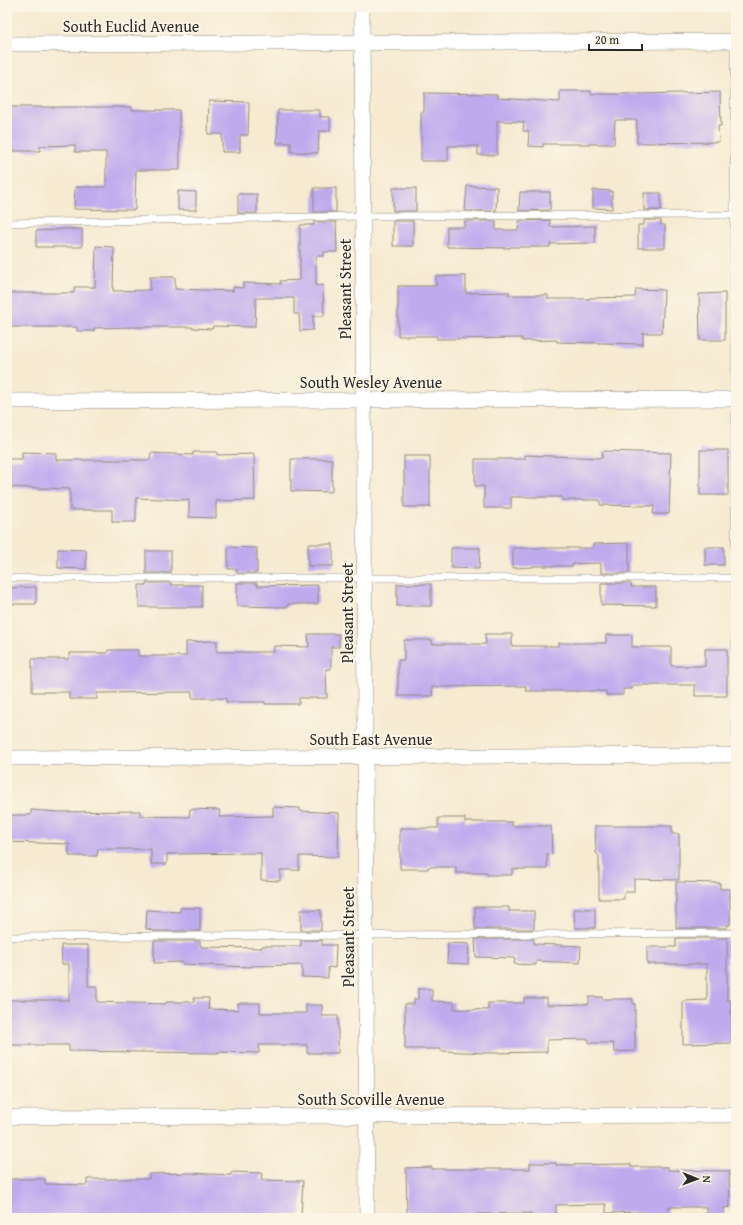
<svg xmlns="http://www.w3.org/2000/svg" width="743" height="1225" font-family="'Gentium Book Plus',serif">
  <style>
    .building { fill: #c0aaee }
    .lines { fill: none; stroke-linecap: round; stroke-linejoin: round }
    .lane-casing { stroke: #908a7e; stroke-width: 8 }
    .street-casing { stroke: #908a7e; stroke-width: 16 }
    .lane { stroke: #fff; stroke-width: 7 }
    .street { stroke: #fff; stroke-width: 15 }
    .labels { text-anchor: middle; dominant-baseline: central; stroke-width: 4; stroke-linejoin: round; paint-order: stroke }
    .street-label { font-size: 16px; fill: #2b2b2b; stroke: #fcf5e5 }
  </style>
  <rect width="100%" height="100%" fill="#fcf5e5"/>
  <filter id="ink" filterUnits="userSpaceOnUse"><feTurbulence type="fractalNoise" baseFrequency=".025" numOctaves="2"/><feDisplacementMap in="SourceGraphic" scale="8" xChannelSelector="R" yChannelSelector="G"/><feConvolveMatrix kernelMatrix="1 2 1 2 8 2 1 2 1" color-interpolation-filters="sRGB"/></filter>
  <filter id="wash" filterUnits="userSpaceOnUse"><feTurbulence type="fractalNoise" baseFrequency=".012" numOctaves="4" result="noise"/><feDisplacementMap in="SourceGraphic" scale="16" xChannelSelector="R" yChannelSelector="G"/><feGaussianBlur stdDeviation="0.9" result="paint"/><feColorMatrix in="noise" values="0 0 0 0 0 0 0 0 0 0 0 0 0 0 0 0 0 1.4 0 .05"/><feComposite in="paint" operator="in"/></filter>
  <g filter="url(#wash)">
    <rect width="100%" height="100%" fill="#f6ead1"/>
    <g id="blocks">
      <!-- building -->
      <g class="building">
        <path d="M560,91H591V94H640L720,92L721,126H718L719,142L637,143V120H615L614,144H543V147L528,146L529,131H523L524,122L497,121V155H478V146H448V161H421V112H424V93L497,94V98L560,102Z"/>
        <path d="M209,101L249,102L248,135H240V152H222V134H208Z"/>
        <path d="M7,107H132V110H179L180,170H136L135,210L74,209L75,187H106V152H75V145L40,146V151H7Z"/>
        <path d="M278,110H320V117H330V131H319L318,153L291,152V143H277Z"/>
        <path d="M467,186L497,187L496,211H465Z"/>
        <rect x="314" y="188" width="22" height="24"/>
        <rect x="393" y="188" width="23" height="23"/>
        <path d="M593,190L612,191V209L593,208Z"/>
        <path d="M178,191L196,192V210H178Z"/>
        <path d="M520,192H550V210L519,211Z"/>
        <rect x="644" y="193" width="17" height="17"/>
        <rect x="238" y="194" width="19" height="19"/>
        <path d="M550,220V227L595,226V243L550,244V247H510V248L447,247V227H464L465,221H496V230H518L519,221Z"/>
        <path d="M644,220H661V225H665V248H638V225H644Z"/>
        <rect x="393" y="221" width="20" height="25"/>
        <path d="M314,222H336L337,252H324V256H316V286L323,285L324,316H313V330L300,331L299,314H294V298H256L255,327L213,326L212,329L191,328L192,327H135L94,328V331H77V327H7V293H74V287H95L96,246L114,247L113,291L150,290V277H175V289L233,291V287L243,288V283L281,284L280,281L300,280V225H314Z"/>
        <path d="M57,229H82V247H36V231L57,230Z"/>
        <path d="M436,276H466V293L509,292V295H548V299H589V298L635,297L636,289L664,290L662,333H643V344L557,342V340L522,341V338L437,339V336H398V286H436Z"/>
        <path d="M725,293V340H700L699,294Z"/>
        <rect x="700" y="450" width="28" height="45"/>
        <path d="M603,451L671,453L669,514H653L654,506L600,505V500H562V497H511V508H484V486H475V459H525V455L602,458Z"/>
        <path d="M22,452L56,453V460H150L151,453L193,455V452H217V455L254,454L255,500L216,501V518L189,517V500L136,498V522H112V510H70V489L7,487V459H22Z"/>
        <rect x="404" y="456" width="26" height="51"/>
        <path d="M291,459H332V492L291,491Z"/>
        <path d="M629,543V573H601V563L573,564V566H533V567L513,568V548H593V544Z"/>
        <rect x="308" y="544" width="25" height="22"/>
        <path d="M228,547L257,548V573H237V569H228Z"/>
        <rect x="705" y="547" width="19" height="18"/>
        <path d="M451,548H480L479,569L451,568Z"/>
        <path d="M58,549L86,550V569L58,568Z"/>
        <rect x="146" y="551" width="25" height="22"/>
        <path d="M146,583H171V585H202V607H139V585H146Z"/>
        <path d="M237,583H257V586L318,585V604H288V607L237,606Z"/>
        <path d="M601,583H629L631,584V587H656V606L601,605Z"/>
        <rect x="397" y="584" width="34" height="22"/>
        <path d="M36,587V604H7V588Z"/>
        <path d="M308,634H339V647H331V669H326L327,698H299V704H265V702H226V698H192V692L97,693V699H69V692H32V659H69V653H108V650H138V656H186V642L217,641V652H274V646L309,647Z"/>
        <path d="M485,634H512V646H558V643H606V635H632V647H671V666H705V649H727V696H695V685H632V689H623V695H606V691H526V686L432,687V696H398V660H404V640H432V644H486Z"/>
        <path d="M273,807L300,808V811L339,813L338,857L299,856V870H280V881L261,880V853L167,854V864H151V849H98L97,856H69V844L7,842V815H31V810L58,812L140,811V816L189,817L190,809L220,810L219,817L273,816Z"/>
        <path d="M438,818H465V822H512V826H551L552,855L547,854V869H512V875H487V873H456V867H428V869H400V828H438Z"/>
        <path d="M595,826H672V834H679V880L634,879V892H624V899H599V856L596,853Z"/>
        <path d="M676,882L720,883V889H730V925H727V928H676Z"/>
        <path d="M475,907H509V911H534V929H475Z"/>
        <path d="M180,908H200V931H153V930L146,929L147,910L180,912Z"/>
        <path d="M574,909H595V928H575Z"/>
        <rect x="301" y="910" width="20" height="20"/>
        <path d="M676,938H727V1000H731L732,1043L683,1044V1001L707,1000V964H647V947H676Z"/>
        <path d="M475,939H534V944H537L581,946L580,963L536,961V965L514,964L515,958L476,957Z"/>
        <path d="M301,940H322V945H336L335,968L328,967V978L302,977V965L251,966V967L182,964V962L154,963V941H200V945H201V947L262,948V946H301Z"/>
        <path d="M448,943L469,944L468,964L447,963Z"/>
        <path d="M61,945H88V986H97V1002L166,1004V1002H194V998H209L208,1009L238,1010V1003H260V1013H306V1005H322V1016H338V1053H307V1045H259V1053L218,1052V1053L69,1051V1045H7V1000H69V964H62Z"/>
        <path d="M418,989H432V1001L454,1002V1009L488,1010V1003H524V998H547V1005L589,1004V997H602V999H633V1004H635V1051L614,1052L613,1043H589V1039L547,1040V1052L488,1053L441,1051V1049H405V1004H414V999H418Z"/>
        <path d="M530,1163H556V1165L631,1164V1167H668V1170L729,1171L730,1207L724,1208V1218H706V1207H668V1218H643V1212L606,1213V1204L556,1205V1218H531V1213L476,1214V1218H451V1215H407L406,1168L432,1167V1169H530Z"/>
        <path d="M231,1172L262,1173L261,1180L303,1181L301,1216L286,1215V1218H86V1216L45,1215V1218H7V1179H45V1184L87,1185V1179H149V1174L190,1173L231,1175Z"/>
      </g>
    </g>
  </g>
  <g filter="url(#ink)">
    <use href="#blocks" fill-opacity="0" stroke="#908a7e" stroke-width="1"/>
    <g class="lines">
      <defs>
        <g id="lane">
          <path d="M734,7L736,737"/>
          <path d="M7,223L363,216L734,215"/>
          <path d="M7,578H735"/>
          <path d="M7,937L736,933"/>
        </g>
        <g id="street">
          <path d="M362,7L367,1218"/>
          <path d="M7,44L736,41"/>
          <path d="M7,401L736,399"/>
          <path d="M7,758L736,755"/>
          <path d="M7,1117L736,1115"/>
        </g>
      </defs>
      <!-- lane casing -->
      <use href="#lane" class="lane-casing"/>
      <!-- street casing -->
      <use href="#street" class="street-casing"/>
      <!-- lane -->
      <use href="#lane" class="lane"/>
      <!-- street -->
      <use href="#street" class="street"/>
    </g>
  </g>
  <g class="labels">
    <!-- street labels -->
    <g class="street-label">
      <text x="131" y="26">South Euclid Avenue</text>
      <text transform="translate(345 289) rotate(-90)">Pleasant Street</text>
      <text x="371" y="382">South Wesley Avenue</text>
      <text transform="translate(347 613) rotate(-90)">Pleasant Street</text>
      <text x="371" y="739">South East Avenue</text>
      <text transform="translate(348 937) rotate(-90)">Pleasant Street</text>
      <text x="371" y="1099">South Scoville Avenue</text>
    </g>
  </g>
  <!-- margin -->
  <rect width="743" height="1225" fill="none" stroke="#fcf5e5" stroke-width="24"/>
  <!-- north arrow -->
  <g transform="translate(697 1179) rotate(91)" stroke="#fcf5e5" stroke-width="3" paint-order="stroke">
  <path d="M0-3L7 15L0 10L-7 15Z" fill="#2b2b2b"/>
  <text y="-6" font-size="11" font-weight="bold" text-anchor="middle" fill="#2b2b2b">N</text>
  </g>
  <!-- scale -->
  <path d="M589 44v6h53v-6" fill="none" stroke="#2b2b2b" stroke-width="2"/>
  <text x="595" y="44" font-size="12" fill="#2b2b2b" stroke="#fcf5e5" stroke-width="3" paint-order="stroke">20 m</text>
</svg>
